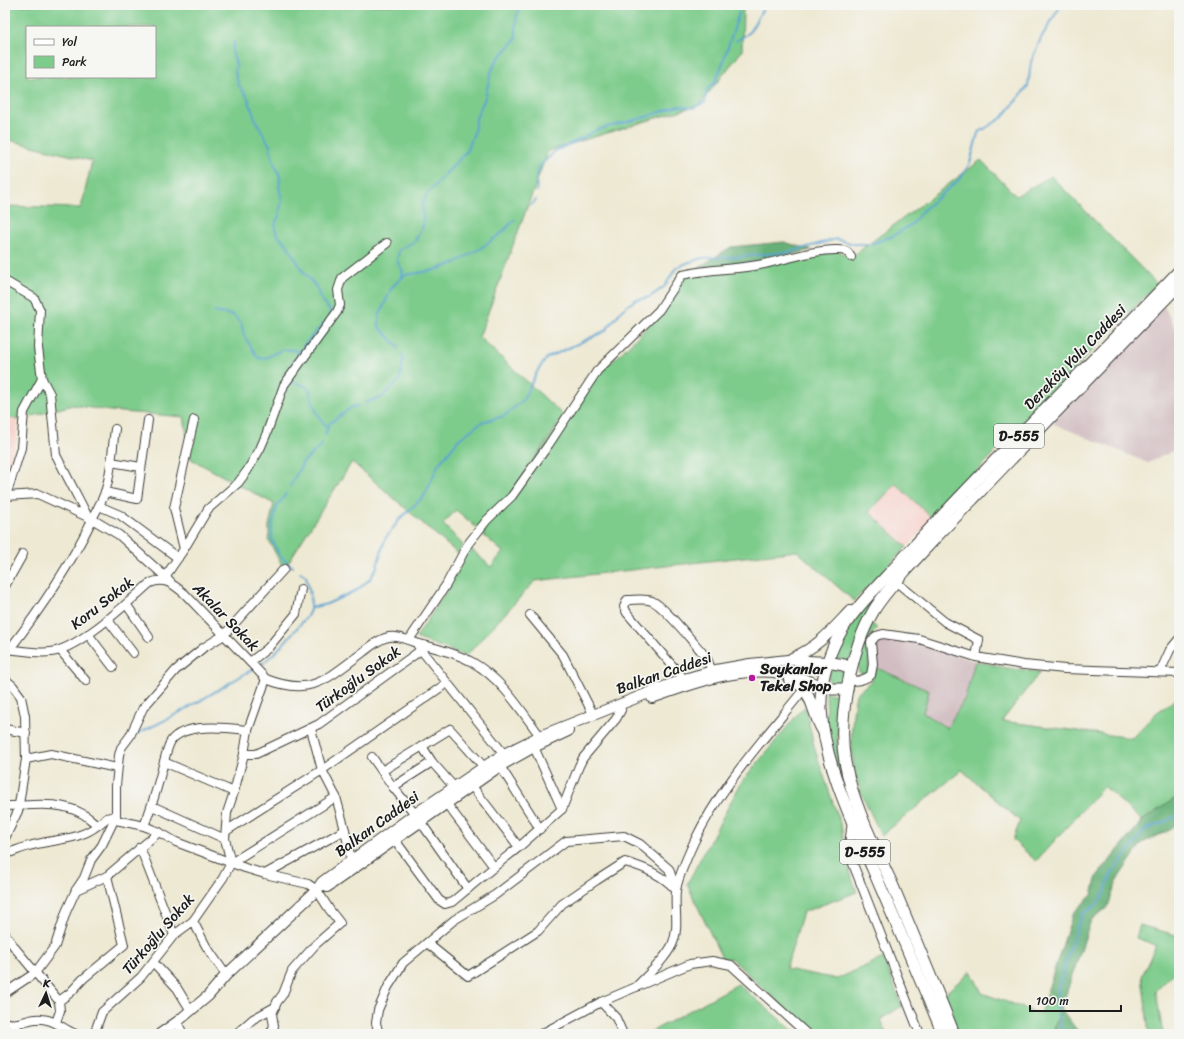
<svg xmlns="http://www.w3.org/2000/svg" width="1184" height="1039" font-family="Sriracha,sans-serif">
  <style>
    .built { fill: #f7d0ca }
    .industrial { fill: #d2bec2 }
    .green { fill: #7ecc8c; stroke: #4d7454; fill-rule: evenodd }
    .forest { fill: #66b078; stroke: #41664a }
    .lines { fill: none; stroke-linecap: round; stroke-linejoin: round }
    .stream { stroke: #5ca3d2; stroke-width: 2 }
    .minor-casing { stroke: #3c3b37; stroke-width: 10 }
    .major-casing { stroke: #3c3b37; stroke-width: 12 }
    .highway-casing { stroke: #3c3b37; stroke-width: 13 }
    .minor { stroke: #fff; stroke-width: 8 }
    .major { stroke: #fff; stroke-width: 10 }
    .highway { stroke: #fff; stroke-width: 11 }
    .poi-dot { fill: #b5179e; stroke: #f6f6f2; stroke-width: 1.5 }
    .labels { text-anchor: middle; dominant-baseline: central; stroke-width: 3.5; stroke-linejoin: round; paint-order: stroke }
    .shield { fill: #f6f6f2; stroke: #5d5d5c; stroke-width: 1 }
    .shield-label { font-size: 14px; font-weight: bold; fill: #1c1c1c }
    .street-label { font-size: 15px; fill: #1c1c1c; stroke: #f6f6f2 }
    .poi-label { font-size: 15px; font-weight: bold; fill: #1c1c1c; stroke: #f6f6f2; text-anchor: start }
  </style>
  <rect width="100%" height="100%" fill="#f6f6f2"/>
  <filter id="ink" filterUnits="userSpaceOnUse"><feTurbulence type="fractalNoise" baseFrequency=".025" numOctaves="2"/><feDisplacementMap in="SourceGraphic" scale="8" xChannelSelector="R" yChannelSelector="G"/><feConvolveMatrix kernelMatrix="1 2 1 2 8 2 1 2 1" color-interpolation-filters="sRGB"/></filter>
  <filter id="wash" filterUnits="userSpaceOnUse"><feTurbulence type="fractalNoise" baseFrequency=".012" numOctaves="4" result="noise"/><feDisplacementMap in="SourceGraphic" scale="16" xChannelSelector="R" yChannelSelector="G"/><feGaussianBlur stdDeviation="0.9" result="paint"/><feColorMatrix in="noise" values="0 0 0 0 0 0 0 0 0 0 0 0 0 0 0 0 0 1.4 0 .05"/><feComposite in="paint" operator="in"/></filter>
  <g filter="url(#wash)">
    <rect width="100%" height="100%" fill="#eee9d3"/>
    <!-- built -->
    <g class="built">
      <path d="M5,416L18,420L16,441L5,473Z"/>
      <path d="M896,484L933,519L907,547L869,512Z"/>
    </g>
    <!-- industrial -->
    <g class="industrial">
      <path d="M1164,306L1179,336V448L1148,463L1052,423Z"/>
      <path d="M881,638L911,641L975,661L965,698L947,728L922,713L929,691L877,668V655L874,648L876,641Z"/>
    </g>
    <!-- green -->
    <g class="green">
      <path d="M5,5H743L742,51L699,105L548,151L479,337L564,416L510,494L477,528L456,510L443,524L463,545L458,554L352,462L284,569L269,541V526L274,504L191,459L184,417L110,411L73,405L18,420L5,416V206L81,208L92,161L5,139ZM27,27H155V77H27Z"/>
      <path d="M981,160L1016,196L1051,176L1157,284L1022,423L933,519L896,484L869,512L907,547L854,601L797,551L535,581L466,656L416,638L449,587L469,547L491,567L503,552L481,533L599,372L617,357L662,312L683,279L694,273L839,251L850,258Z"/>
      <path d="M902,566L849,661L833,658L842,638L866,605Z"/>
      <path d="M872,623L877,629L872,634L869,639V671C866,674 863,675 859,672C855,658 867,637 872,623Z"/>
      <path d="M975,661L1007,668L1040,672L1002,721L1132,738L1156,713L1179,697V785L1177,797L1142,821L1104,786L1036,861L1013,840L1020,821L962,770L881,836C874,818 862,798 857,780C849,752 851,722 856,694L871,681L877,668L929,691L923,713L947,728L965,698Z"/>
      <circle cx="836" cy="677" r="8"/>
      <path d="M826,692L840,696L837,738L838,754L847,795L832,750L827,723Z"/>
      <path d="M805,707L815,750L842,829L846,862L857,892L803,912L786,969L837,979L883,958L902,1006L881,1019L887,1034H811L732,959L722,958L687,884L741,783L801,710Z"/>
      <path d="M1140,925L1179,936V968L1156,991L1162,1029L1165,1034H1149L1142,976L1156,945L1136,938Z"/>
      <path d="M971,971L982,993L1040,1014L1048,989L1061,1009L1054,1028L1060,1034H959L942,996Z"/>
      <path d="M738,984L797,1034H647Z"/>
    </g>
    <!-- forest -->
    <g class="forest">
      <path d="M784,242L811,250L763,261L696,269L731,247Z"/>
      <path d="M1179,785V822L1172,829L1142,843L1117,880L1108,907L1091,920L1061,1009L1080,1034H1060L1054,1029L1061,1009L1048,989L1073,913L1092,895L1097,876L1142,821L1177,797Z"/>
    </g>
    <g class="lines">
      <!-- stream -->
      <g class="stream">
        <path d="M736,41L749,33L765,5"/>
        <path d="M234,42L232,52L236,65L235,73L239,86L247,96L255,119L270,146L273,160L280,177L279,187L282,200L279,216L276,221L275,227L277,235L286,243L302,270L317,288L319,296L324,304L331,311L330,316"/>
        <path d="M537,191L536,179L540,166L555,151L583,138L596,130L646,117L679,106L693,108L705,102L707,90L715,82L721,68L739,13"/>
        <path d="M530,206L536,200"/>
        <path d="M399,281L403,272L397,261L399,250L415,241L423,226L422,204L427,194L466,152L474,133L476,118L485,98L491,72L497,60L516,39V22L519,5"/>
        <path d="M214,312L233,315L241,323L244,336L258,358C267,360 270,355 277,352C283,349 291,349 297,351L299,353"/>
        <path d="M398,348L397,345L379,327V316L392,287L405,275L435,270L455,263L481,248L503,232L514,220"/>
        <path d="M286,375L303,346L326,321"/>
        <path d="M290,382L301,384L309,389C314,405 315,415 328,428"/>
        <path d="M365,403L382,397L400,380L403,359L401,354"/>
        <path d="M325,435L329,424L352,407L358,406"/>
        <path d="M290,486L303,462L321,446L322,443"/>
        <path d="M286,494L277,506L272,526V540L280,556L293,567"/>
        <path d="M310,608L327,604L357,590L370,579L377,567L385,539L399,520L425,495L438,465L459,439L482,422L504,416L523,400L538,370L547,358L605,331L622,310L635,300L650,297L665,286L676,268L687,263L702,258L735,257L790,252L836,239L854,244H871L893,236L912,224L922,211L961,178L970,163L978,133L1003,117L1028,86L1031,62L1041,38L1061,5"/>
        <path d="M257,667C273,657 285,642 297,628C301,623 308,617 310,610C313,600 308,586 306,576L300,572"/>
        <path d="M134,735C176,717 214,692 253,669"/>
        <path d="M1067,1034L1062,1030L1057,1013L1058,989L1073,938L1083,914L1096,905L1104,895L1111,874L1145,830L1169,820L1179,814"/>
      </g>
    </g>
  </g>
  <g filter="url(#ink)">
    <g class="lines">
      <defs>
        <g id="minor">
          <path d="M5,281L34,298L40,310L38,348L42,379L50,394L56,455L88,517"/>
          <path d="M111,462L141,467"/>
          <path d="M105,492L137,499L148,420"/>
          <path d="M6,496L38,494L92,519L119,535L170,581"/>
          <path d="M5,499L21,448L24,412L42,379"/>
          <path d="M99,506L120,515L178,558"/>
          <path d="M184,549L208,509L238,483L247,471L260,449L266,435L284,385L337,312L340,305L338,290L342,278L387,243"/>
          <path d="M165,577L184,549L174,508L194,420"/>
          <path d="M895,581L945,622L979,640L976,657"/>
          <path d="M5,586L23,554"/>
          <path d="M126,604L149,637"/>
          <path d="M530,615L563,655L593,714"/>
          <path d="M107,619L133,653"/>
          <path d="M88,634L113,667"/>
          <path d="M409,640L446,585L468,544L487,520L512,496L549,444L597,371L659,310L682,275C709,268 737,270 764,264C788,259 815,249 839,250C845,250 849,252 851,257"/>
          <path d="M418,646L504,754"/>
          <path d="M5,649C20,650 36,654 51,652C79,649 128,602 150,583C165,577 173,584 185,594L266,679C311,697 327,679 362,653C369,648 376,641 385,638C397,634 409,641 420,644C436,648 458,654 472,662C502,679 520,709 540,736"/>
          <path d="M9,650C40,610 69,567 91,522C95,512 102,502 105,492C112,472 112,449 115,429"/>
          <path d="M60,650L86,681"/>
          <path d="M250,662L268,648L296,614L301,589"/>
          <path d="M1160,672L1170,650L1179,639"/>
          <path d="M5,679L13,686L21,697L25,716L26,759L18,811L5,838"/>
          <path d="M684,679L627,613L624,607L627,600C635,600 644,598 652,601C664,606 691,640 701,651L707,659L712,671"/>
          <path d="M849,680C857,682 864,680 871,675L873,664L871,642L876,636L883,634L919,639L976,657L1024,665L1065,669L1179,673"/>
          <path d="M5,729L26,733"/>
          <path d="M311,729L322,770L336,797L345,830L351,860"/>
          <path d="M422,746L432,762L454,787"/>
          <path d="M534,747L562,809"/>
          <path d="M244,754H256L319,724L421,650"/>
          <path d="M372,757L393,787L415,814"/>
          <path d="M26,759L51,754L117,768"/>
          <path d="M164,762L234,792"/>
          <path d="M500,766L540,829"/>
          <path d="M382,771L450,729L484,767"/>
          <path d="M471,785L519,847"/>
          <path d="M393,787L432,762"/>
          <path d="M446,803L494,867"/>
          <path d="M5,806C30,806 59,800 83,814C88,817 93,822 98,825L107,818L116,816V820L144,826L159,832L176,842L245,868L265,874L308,884L317,890L329,909L340,923L315,945L292,971L283,994L277,1002L272,1014L274,1026L270,1034"/>
          <path d="M152,806L225,839"/>
          <path d="M420,821L468,889"/>
          <path d="M852,821L849,845L853,864L920,1034"/>
          <path d="M144,826C151,809 156,792 161,773C163,766 167,747 171,741C184,722 229,728 248,730"/>
          <path d="M226,831L322,770L447,683"/>
          <path d="M395,840L439,900L445,904L452,902L494,867L519,847L562,809L579,766L583,758L616,719L621,710"/>
          <path d="M140,847L174,935"/>
          <path d="M5,854C13,852 21,848 29,846C52,839 79,841 98,825"/>
          <path d="M231,863L336,797"/>
          <path d="M265,874L345,830"/>
          <path d="M76,890L107,876L159,832"/>
          <path d="M193,921L206,946L226,975"/>
          <path d="M5,934L15,948L59,1001"/>
          <path d="M427,943L468,976L538,931L562,904L597,880L625,862C643,867 661,874 674,888"/>
          <path d="M153,962L177,988L191,1011"/>
          <path d="M636,987C648,974 664,961 672,945C680,928 674,909 676,891C677,880 689,853 694,842C721,785 765,738 804,689"/>
          <path d="M5,993L35,973L55,946L66,912L76,890L84,878L91,860L102,845L116,816V786L119,755L121,748L130,736L143,708L176,670L203,648L224,635L284,569"/>
          <path d="M601,1002L616,1018L623,1034"/>
          <path d="M5,1022C19,1027 29,1017 42,1019C57,1020 63,1030 76,1034"/>
          <path d="M56,1022L60,1011L59,1001L70,993L83,979L124,945L107,876"/>
          <path d="M177,1022L183,1034"/>
          <path d="M13,1025L22,1034"/>
          <path d="M94,1034L102,1012L141,977L174,935L193,921L223,878L231,863L225,839L227,813L234,792L244,754L248,730L266,679"/>
          <path d="M236,1034L253,1019L275,1007"/>
          <path d="M379,1034L376,1023L378,1010L388,987L403,963L454,920L495,895L566,841L624,836L640,844L669,869L676,890"/>
          <path d="M541,1034L601,1002L636,987L690,964L712,961L731,965L807,1034"/>
        </g>
        <g id="major">
          <path d="M792,658C819,646 830,632 850,611"/>
          <path d="M789,680C793,682 798,684 801,686C812,695 814,718 822,730"/>
          <path d="M652,698C692,684 738,666 781,673C795,675 809,681 822,686"/>
          <path d="M327,887L500,766L534,747L568,731"/>
          <path d="M160,1034L177,1022L208,996L226,975L317,890L322,882L415,814L484,767L504,754L540,736L684,679L716,670L750,664L788,660L827,662"/>
        </g>
        <g id="highway">
          <path d="M827,662L844,665L851,671"/>
          <path d="M822,686L832,689H847"/>
          <path d="M943,1034C920,978 896,923 872,867C851,819 824,762 821,709C820,680 829,650 845,625C856,608 870,594 884,579C903,559 921,538 940,518C1019,434 1100,354 1179,271"/>
          <path d="M954,1034C934,984 913,934 892,884C874,845 853,805 845,762C837,718 851,649 874,610C885,592 900,577 914,561C933,540 953,519 973,499C1041,427 1110,356 1179,285"/>
        </g>
      </defs>
      <!-- minor casing -->
      <use href="#minor" class="minor-casing"/>
      <!-- major casing -->
      <use href="#major" class="major-casing"/>
      <!-- highway casing -->
      <use href="#highway" class="highway-casing"/>
      <!-- minor -->
      <use href="#minor" class="minor"/>
      <!-- major -->
      <use href="#major" class="major"/>
      <!-- highway -->
      <use href="#highway" class="highway"/>
    </g>
  </g>
  <!-- markers -->
  <circle class="poi-dot" cx="752" cy="678" r="4"/>
  <g class="labels">
    <!-- shield labels -->
    <g class="shield">
      <rect x="994" y="424" width="50" height="24" rx="3"/>
      <rect x="840" y="840" width="50" height="24" rx="3"/>
    </g>
    <g class="shield-label">
      <text x="1019" y="436">D-555</text>
      <text x="865" y="852">D-555</text>
    </g>
    <!-- street labels -->
    <g class="street-label">
      <text transform="translate(1075 357) rotate(-46)">Dereköy Yolu Caddesi</text>
      <text transform="translate(102 603) rotate(-38)">Koru Sokak</text>
      <text transform="translate(226 617) rotate(46)">Akalar Sokak</text>
      <text transform="translate(664 673) rotate(-19)">Balkan Caddesi</text>
      <text transform="translate(358 679) rotate(-36)">Türkoğlu Sokak</text>
      <text transform="translate(377 824) rotate(-36)">Balkan Caddesi</text>
      <text transform="translate(158 934) rotate(-49)">Türkoğlu Sokak</text>
    </g>
    <!-- poi labels -->
    <g class="poi-label">
      <text x="760" y="669">Soykanlar<tspan x="760" dy="17">Tekel Shop</tspan></text>
    </g>
  </g>
  <!-- margin -->
  <rect width="1184" height="1039" fill="none" stroke="#f6f6f2" stroke-width="20"/>
  <!-- legend -->
  <rect x="26" y="26" width="130" height="52" fill="#f6f6f2" stroke="#9f9f9c"/>
  <rect x="34" y="39" width="20" height="6" fill="#ffffff" stroke="#9f9f9c"/>
  <text x="62" y="46" font-size="12" fill="#1c1c1c">Yol</text>
  <rect x="34" y="56" width="20" height="12" fill="#7ecc8c" stroke="#9f9f9c"/>
  <text x="62" y="66" font-size="12" fill="#1c1c1c">Park</text>
  <!-- north arrow -->
  <g transform="translate(46 993) rotate(4)" stroke="#f6f6f2" stroke-width="3" paint-order="stroke">
  <path d="M0-3L7 15L0 10L-7 15Z" fill="#1c1c1c"/>
  <text y="-6" font-size="11" font-weight="bold" text-anchor="middle" fill="#1c1c1c">K</text>
  </g>
  <!-- scale -->
  <path d="M1030 1005v6h91v-6" fill="none" stroke="#1c1c1c" stroke-width="2"/>
  <text x="1036" y="1005" font-size="12" fill="#1c1c1c" stroke="#f6f6f2" stroke-width="3" paint-order="stroke">100 m</text>
</svg>
